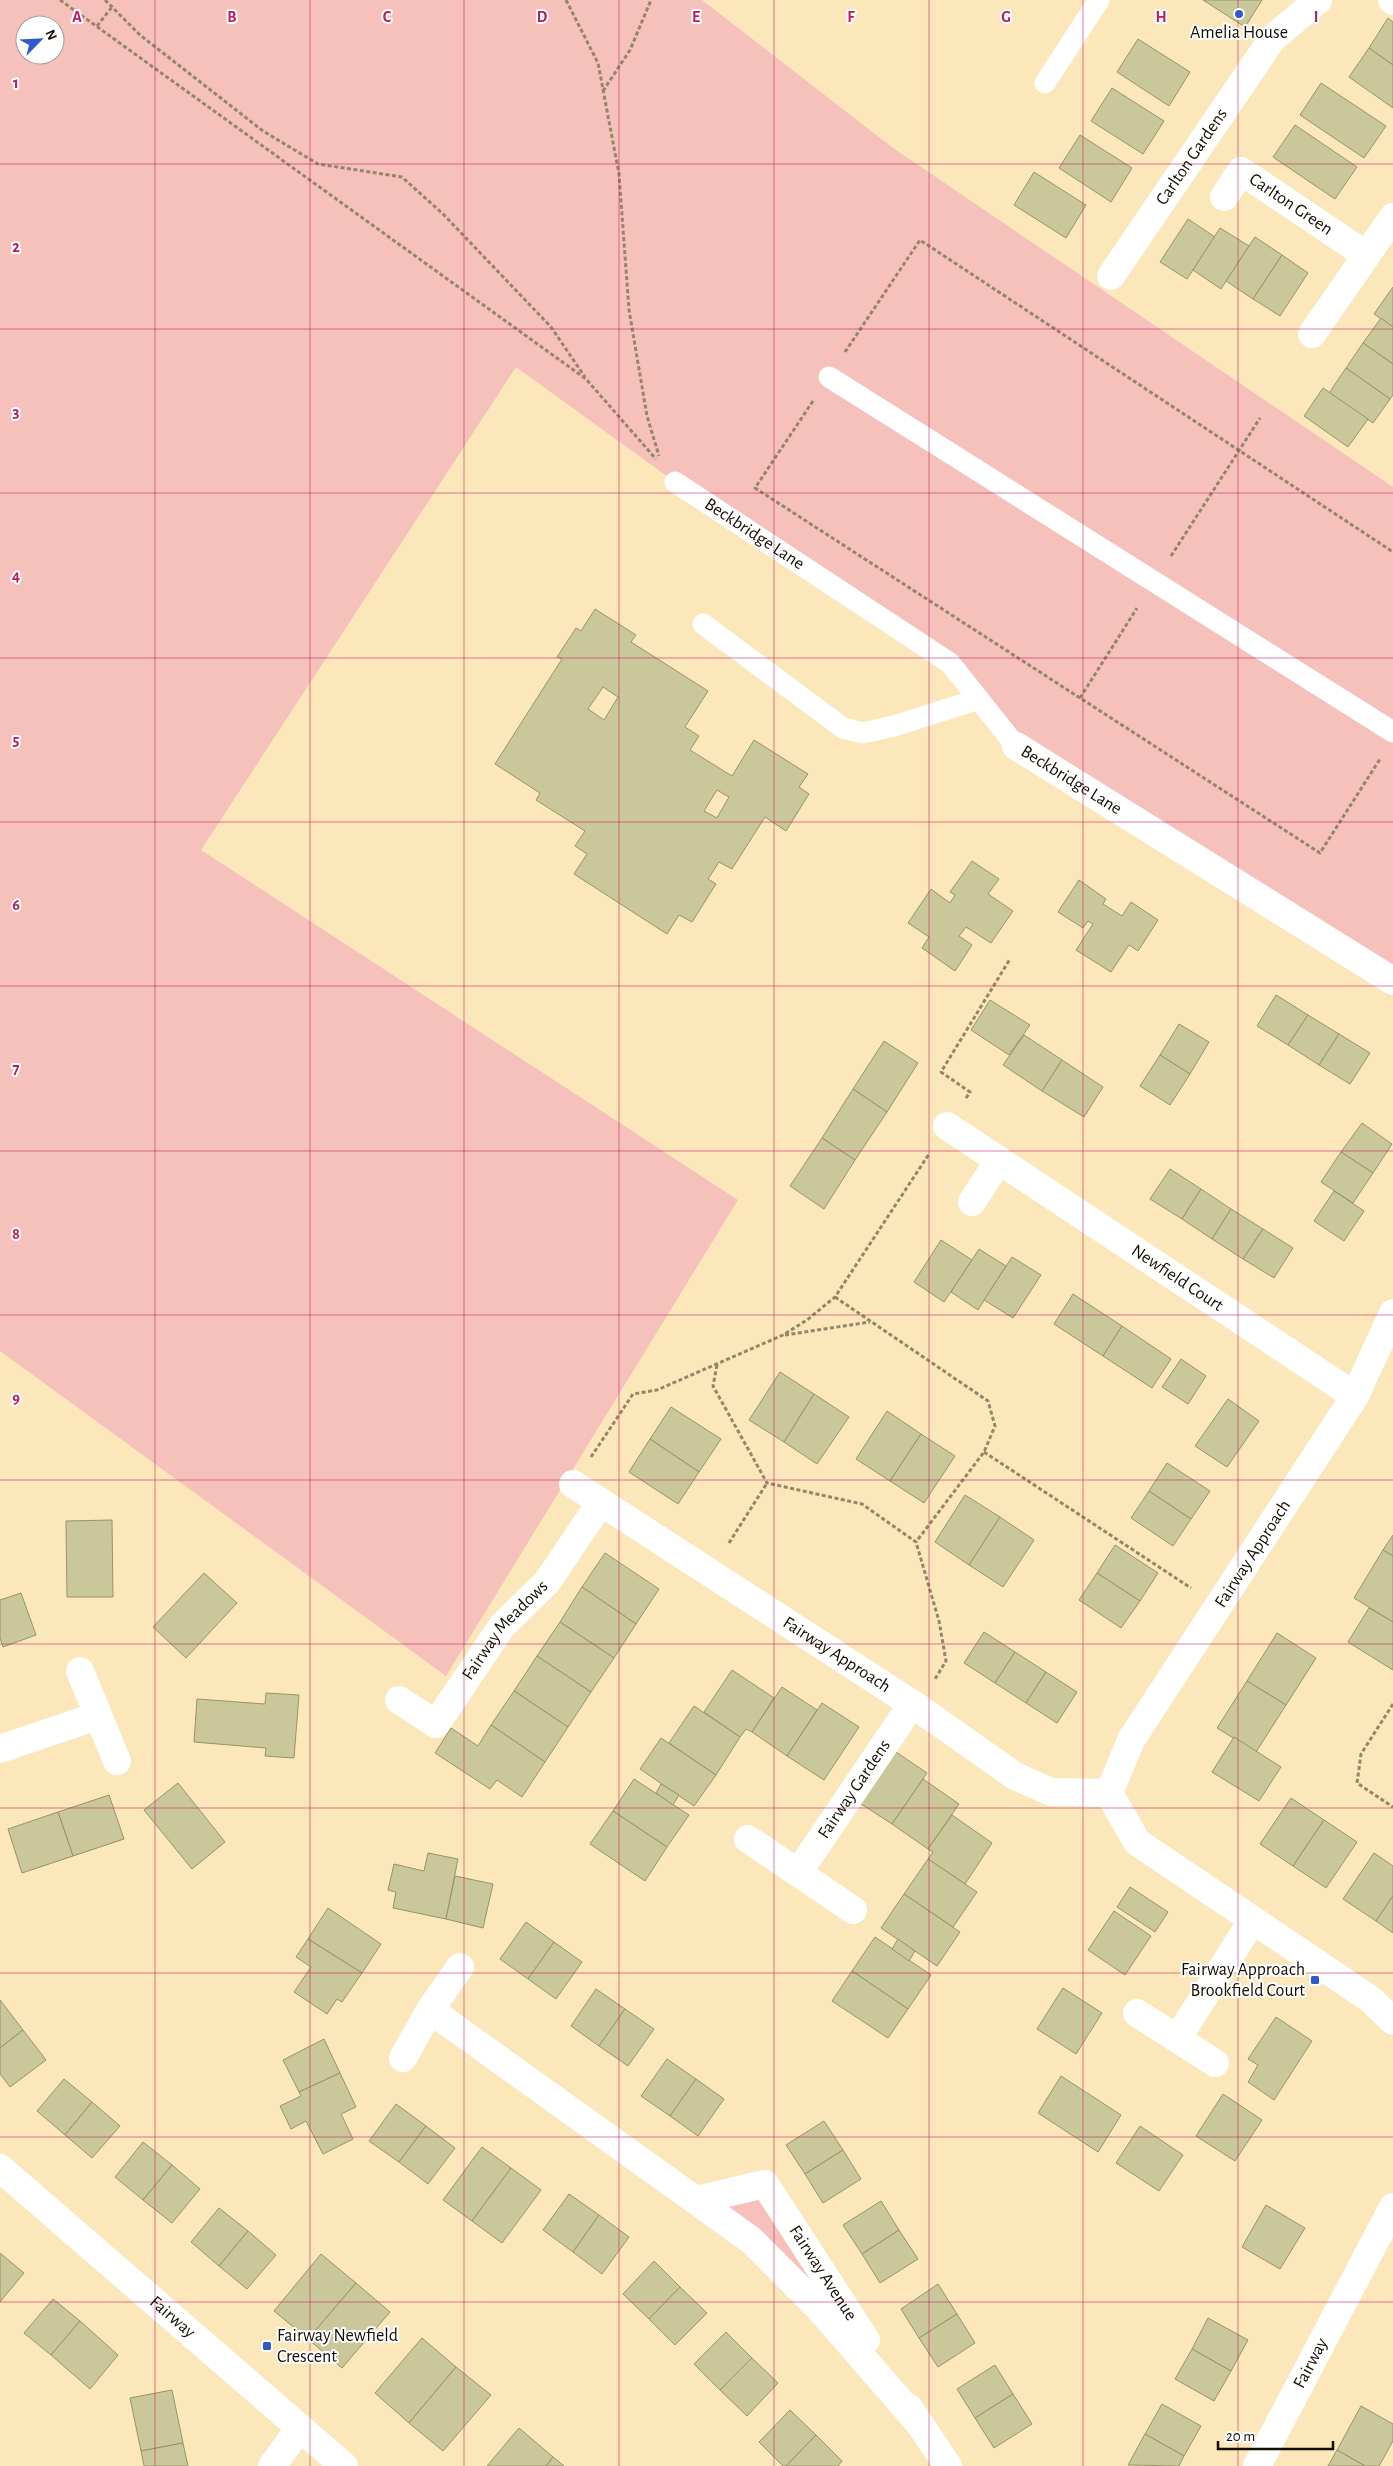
<svg xmlns="http://www.w3.org/2000/svg" width="1393" height="2466" font-family="'Alegreya Sans',sans-serif">
  <style>
    .green { fill: #f6c1bb; fill-rule: evenodd }
    .building { fill: #cac89a; stroke: #969468; fill-rule: evenodd }
    .lines { fill: none; stroke-linecap: round; stroke-linejoin: round }
    .path { stroke: #958668; stroke-width: 3; stroke-dasharray: 4 2.5; stroke-linecap: butt }
    .service { stroke: #fff; stroke-width: 21 }
    .minor { stroke: #fff; stroke-width: 28 }
    .grid { fill: none; stroke: #c2185b; stroke-width: 1; stroke-opacity: 0.55 }
    .poi-dot { fill: #3059c9; stroke: #fff; stroke-width: 2 }
    .labels { text-anchor: middle; dominant-baseline: central; stroke-width: 4; stroke-linejoin: round; paint-order: stroke }
    .poi-label { font-size: 18px; fill: #130c01; stroke: #fff }
    .street-label { font-size: 18px; fill: #130c01; stroke: #fff }
    .grid-label { font-size: 16px; text-anchor: middle; font-weight: bold; fill: #c2185b; stroke: #fff; stroke-width: 4; stroke-linejoin: round; paint-order: stroke }
  </style>
  <rect width="100%" height="100%" fill="#fce7bb"/>
  <!-- green -->
  <g class="green">
    <path d="M0,0H702L893,148L1393,487V981L1016,746L950,663L675,482L516,367L201,850L738,1200L446,1676L0,1351ZM25,25H55V55H25Z"/>
    <path d="M765,2184L919,2423L697,2200Z"/>
  </g>
  <!-- building -->
  <g class="building">
    <path d="M1203,0H1262L1245,27Z"/>
    <path d="M1388,18L1393,22V65L1369,48Z"/>
    <path d="M1138,39L1190,72L1169,106L1117,72Z"/>
    <path d="M1369,48L1393,65V108L1349,77Z"/>
    <path d="M1321,83L1386,126L1364,158L1300,115Z"/>
    <path d="M1112,88L1164,121L1143,154L1091,121Z"/>
    <path d="M1295,125L1357,167L1335,199L1273,157Z"/>
    <path d="M1080,135L1132,168L1111,202L1059,168Z"/>
    <path d="M1034,172L1086,205L1066,238L1014,205Z"/>
    <path d="M1188,219L1215,237L1187,279L1160,262Z"/>
    <path d="M1220,228L1249,246L1221,289L1193,270Z"/>
    <path d="M1255,237L1282,255L1253,299L1226,281Z"/>
    <path d="M1282,255L1308,273L1280,316L1253,299Z"/>
    <path d="M1393,287V327L1374,314Z"/>
    <path d="M1381,318L1393,327V364L1363,343Z"/>
    <path d="M1363,343L1393,364V395L1390,399L1346,368Z"/>
    <path d="M1346,368L1390,399L1373,423L1329,393Z"/>
    <path d="M1323,388L1368,419L1348,447L1304,416Z"/>
    <path d="M595,609L636,635L631,642L708,691L685,727L699,736L690,750L732,776L754,740L808,774L799,787L809,794L786,831L765,817L732,869L719,862L708,879L716,884L692,922L679,915L667,934L574,874L587,854L575,846L585,831L536,800L540,793L495,764L562,659L557,657L576,628L581,631ZM603,687L618,697L604,720L588,709ZM717,790L729,797L717,818L704,811Z"/>
    <path d="M972,861L999,879L988,894L1013,911L991,943L966,927L959,936L972,945L955,971L922,948L929,937L908,923L931,889L950,903L955,895L950,892Z"/>
    <path d="M1079,880L1106,899L1103,904L1122,916L1131,902L1158,920L1138,951L1129,945L1111,972L1076,950L1093,924L1088,921L1083,928L1058,912Z"/>
    <path d="M1276,995L1308,1015L1288,1045L1257,1026Z"/>
    <path d="M990,1000L1030,1025L1009,1055L971,1030Z"/>
    <path d="M1308,1015L1339,1034L1319,1065L1288,1045Z"/>
    <path d="M1179,1024L1209,1042L1190,1074L1160,1055Z"/>
    <path d="M1339,1034L1370,1053L1350,1084L1319,1065Z"/>
    <path d="M1024,1035L1062,1060L1042,1091L1003,1065Z"/>
    <path d="M884,1041L918,1063L887,1112L853,1089Z"/>
    <path d="M1160,1055L1190,1074L1170,1105L1140,1086Z"/>
    <path d="M1062,1060L1103,1087L1084,1117L1042,1091Z"/>
    <path d="M853,1089L887,1112L855,1160L822,1138Z"/>
    <path d="M1362,1123L1392,1144L1373,1173L1341,1152Z"/>
    <path d="M822,1138L855,1160L824,1209L790,1186Z"/>
    <path d="M1341,1152L1373,1173L1353,1203L1321,1182Z"/>
    <path d="M1170,1169L1201,1189L1182,1219L1150,1199Z"/>
    <path d="M1201,1189L1231,1209L1212,1239L1182,1219Z"/>
    <path d="M1334,1191L1364,1211L1344,1241L1314,1221Z"/>
    <path d="M1231,1209L1263,1229L1243,1259L1212,1239Z"/>
    <path d="M1263,1229L1293,1248L1274,1278L1243,1259Z"/>
    <path d="M941,1240L972,1260L944,1302L914,1282Z"/>
    <path d="M979,1249L1006,1266L978,1310L951,1292Z"/>
    <path d="M1012,1257L1041,1275L1013,1318L984,1300Z"/>
    <path d="M1073,1294L1122,1326L1103,1356L1054,1324Z"/>
    <path d="M1122,1326L1171,1359L1152,1388L1103,1356Z"/>
    <path d="M1181,1359L1206,1376L1188,1404L1162,1387Z"/>
    <path d="M780,1372L814,1394L784,1442L749,1420Z"/>
    <path d="M814,1394L849,1417L817,1464L784,1442Z"/>
    <path d="M1228,1399L1259,1421L1227,1467L1195,1446Z"/>
    <path d="M671,1407L721,1439L699,1472L650,1439Z"/>
    <path d="M887,1411L921,1434L890,1481L856,1459Z"/>
    <path d="M921,1434L955,1456L924,1503L890,1481Z"/>
    <path d="M650,1439L699,1472L678,1504L629,1472Z"/>
    <path d="M1167,1463L1210,1491L1191,1519L1149,1491Z"/>
    <path d="M1149,1491L1191,1519L1173,1546L1131,1518Z"/>
    <path d="M965,1495L1000,1517L969,1565L935,1542Z"/>
    <path d="M1000,1517L1034,1540L1003,1587L969,1565Z"/>
    <path d="M112,1520L113,1597H67L66,1521Z"/>
    <path d="M1393,1535V1556L1383,1550Z"/>
    <path d="M1115,1545L1158,1573L1140,1601L1097,1573Z"/>
    <path d="M1383,1550L1393,1556V1622L1354,1598Z"/>
    <path d="M605,1553L659,1589L636,1624L582,1587Z"/>
    <path d="M204,1573L237,1603L186,1658L153,1627Z"/>
    <path d="M1097,1573L1140,1601L1121,1628L1079,1600Z"/>
    <path d="M582,1587L636,1624L614,1658L560,1622Z"/>
    <path d="M21,1593L36,1635L3,1647L0,1638V1600Z"/>
    <path d="M1369,1608L1393,1622V1670L1348,1642Z"/>
    <path d="M560,1622L614,1658L591,1692L537,1656Z"/>
    <path d="M984,1632L1015,1652L995,1683L964,1663Z"/>
    <path d="M1277,1633L1316,1658L1286,1705L1247,1681Z"/>
    <path d="M1015,1652L1046,1672L1026,1703L995,1683Z"/>
    <path d="M537,1656L591,1692L568,1727L514,1691Z"/>
    <path d="M732,1670L774,1698L752,1732L746,1729L740,1737L704,1712Z"/>
    <path d="M1046,1672L1077,1692L1057,1723L1026,1703Z"/>
    <path d="M1247,1681L1286,1705L1256,1752L1217,1728Z"/>
    <path d="M782,1687L817,1710L787,1756L752,1732Z"/>
    <path d="M514,1691L568,1727L545,1762L491,1725Z"/>
    <path d="M266,1693L299,1695L294,1758L265,1756L266,1748L194,1742L197,1699L265,1704Z"/>
    <path d="M822,1703L859,1727L824,1780L787,1756Z"/>
    <path d="M694,1706L740,1737L716,1775L669,1743Z"/>
    <path d="M491,1725L545,1762L522,1797L497,1780L490,1789L435,1753L451,1728L478,1746Z"/>
    <path d="M1234,1737L1281,1767L1259,1801L1212,1772Z"/>
    <path d="M661,1738L716,1775L694,1806L640,1769Z"/>
    <path d="M893,1750L927,1773L892,1824L858,1802Z"/>
    <path d="M634,1779L689,1815L667,1847L613,1811Z"/>
    <path d="M923,1779L959,1804L928,1849L892,1824Z"/>
    <path d="M178,1783L225,1842L192,1869L144,1810Z"/>
    <path d="M661,1784L679,1795L673,1805L656,1793Z"/>
    <path d="M109,1795L124,1839L73,1856L58,1812Z"/>
    <path d="M1291,1798L1324,1820L1293,1866L1260,1844Z"/>
    <path d="M613,1811L667,1847L645,1881L590,1844Z"/>
    <path d="M58,1812L73,1856L22,1873L8,1829Z"/>
    <path d="M952,1815L992,1843L965,1884L928,1859L933,1852L928,1849Z"/>
    <path d="M1324,1820L1357,1842L1326,1888L1293,1866Z"/>
    <path d="M428,1853L458,1859L446,1919L393,1908L396,1892L388,1890L394,1864L424,1871Z"/>
    <path d="M1374,1853L1393,1866V1896L1376,1921L1343,1899Z"/>
    <path d="M928,1859L977,1892L953,1927L904,1894Z"/>
    <path d="M455,1876L493,1884L483,1928L446,1919Z"/>
    <path d="M1130,1887L1168,1912L1155,1932L1117,1907Z"/>
    <path d="M904,1894L960,1932L937,1966L881,1928Z"/>
    <path d="M1393,1896V1933L1376,1921Z"/>
    <path d="M328,1908L381,1944L362,1973L308,1939Z"/>
    <path d="M1114,1911L1151,1936L1125,1975L1088,1950Z"/>
    <path d="M526,1922L554,1942L528,1979L500,1959Z"/>
    <path d="M875,1937L931,1975L908,2009L852,1971Z"/>
    <path d="M308,1939L362,1973L342,2002L337,1999L327,2014L294,1992L311,1967L296,1957Z"/>
    <path d="M898,1939L915,1951L909,1961L892,1949Z"/>
    <path d="M554,1942L582,1962L556,1999L528,1979Z"/>
    <path d="M852,1971L908,2009L888,2038L832,2001Z"/>
    <path d="M1063,1988L1102,2013L1076,2054L1037,2029Z"/>
    <path d="M596,1989L625,2009L599,2046L571,2026Z"/>
    <path d="M0,2000L23,2030L0,2048Z"/>
    <path d="M625,2009L654,2029L628,2066L599,2046Z"/>
    <path d="M1276,2017L1312,2041L1274,2100L1248,2082L1258,2065L1248,2059Z"/>
    <path d="M23,2030L46,2060L10,2087L0,2074V2048Z"/>
    <path d="M324,2039L340,2073L299,2092L283,2060Z"/>
    <path d="M667,2059L696,2079L670,2116L641,2096Z"/>
    <path d="M340,2073L356,2107L341,2114L353,2139L323,2154L306,2121L291,2129L280,2106L301,2096L299,2092Z"/>
    <path d="M1061,2076L1121,2115L1098,2152L1038,2113Z"/>
    <path d="M64,2079L92,2102L65,2135L37,2111Z"/>
    <path d="M696,2079L724,2099L698,2136L670,2116Z"/>
    <path d="M1223,2094L1262,2120L1235,2161L1196,2136Z"/>
    <path d="M92,2102L120,2126L92,2158L65,2135Z"/>
    <path d="M396,2104L426,2126L399,2162L369,2141Z"/>
    <path d="M824,2121L843,2150L805,2174L786,2145Z"/>
    <path d="M426,2126L455,2148L428,2184L399,2162Z"/>
    <path d="M1140,2126L1183,2155L1159,2191L1116,2163Z"/>
    <path d="M143,2142L172,2165L143,2200L115,2177Z"/>
    <path d="M482,2147L511,2168L472,2221L443,2200Z"/>
    <path d="M843,2150L861,2179L823,2203L805,2174Z"/>
    <path d="M172,2165L200,2189L172,2223L143,2200Z"/>
    <path d="M511,2168L541,2190L502,2243L472,2221Z"/>
    <path d="M569,2194L599,2215L573,2252L543,2230Z"/>
    <path d="M881,2201L899,2230L862,2254L843,2225Z"/>
    <path d="M1266,2205L1305,2228L1280,2269L1242,2247Z"/>
    <path d="M219,2208L248,2231L219,2266L191,2242Z"/>
    <path d="M599,2215L629,2237L602,2274L573,2252Z"/>
    <path d="M899,2230L918,2259L880,2283L862,2254Z"/>
    <path d="M248,2231L276,2255L247,2289L219,2266Z"/>
    <path d="M0,2253L24,2273L0,2302Z"/>
    <path d="M321,2254L356,2283L308,2339L274,2311Z"/>
    <path d="M654,2261L680,2287L649,2319L623,2294Z"/>
    <path d="M356,2283L390,2312L342,2368L308,2339Z"/>
    <path d="M938,2284L957,2314L919,2338L901,2309Z"/>
    <path d="M680,2287L707,2313L675,2345L649,2319Z"/>
    <path d="M53,2299L80,2321L51,2355L24,2333Z"/>
    <path d="M957,2314L975,2343L938,2367L919,2338Z"/>
    <path d="M1208,2318L1248,2340L1231,2371L1192,2349Z"/>
    <path d="M80,2321L118,2355L90,2389L51,2355Z"/>
    <path d="M726,2332L752,2358L720,2390L694,2364Z"/>
    <path d="M422,2338L456,2367L409,2423L375,2393Z"/>
    <path d="M1192,2349L1231,2371L1214,2401L1175,2379Z"/>
    <path d="M752,2358L778,2383L747,2416L720,2390Z"/>
    <path d="M995,2365L1013,2394L975,2418L957,2389Z"/>
    <path d="M456,2367L491,2395L443,2451L409,2423Z"/>
    <path d="M172,2390L183,2443L141,2451L130,2398Z"/>
    <path d="M1013,2394L1032,2424L994,2448L975,2418Z"/>
    <path d="M1162,2404L1201,2426L1184,2456L1145,2434Z"/>
    <path d="M1361,2406L1393,2424V2441L1379,2466H1365L1337,2450Z"/>
    <path d="M790,2410L816,2435L786,2466H783L759,2442Z"/>
    <path d="M519,2428L553,2457L546,2466H487Z"/>
    <path d="M1145,2434L1184,2456L1179,2466L1128,2465Z"/>
    <path d="M816,2435L842,2461L838,2466H786Z"/>
    <path d="M183,2443L188,2466H144L141,2451Z"/>
    <path d="M1337,2450L1365,2466H1328Z"/>
    <path d="M553,2457L564,2466H546Z"/>
  </g>
  <g class="lines">
    <!-- path -->
    <g class="path">
      <path d="M60,0L586,379L656,459"/>
      <path d="M105,0L140,35L263,131L318,164L402,177L443,214L551,327L585,377"/>
      <path d="M566,0L598,63L619,174L629,310L647,416L659,456"/>
      <path d="M97,26L112,7"/>
      <path d="M603,91L630,50L651,0"/>
      <path d="M845,352L920,240L1393,552"/>
      <path d="M813,401L755,488L1320,853L1380,759"/>
      <path d="M1171,556L1260,418"/>
      <path d="M1080,698L1137,608"/>
      <path d="M966,1098L970,1092L941,1072L1010,959"/>
      <path d="M835,1297L988,1401L995,1426L984,1452L916,1542"/>
      <path d="M785,1335L870,1322"/>
      <path d="M717,1365L713,1386L767,1483L862,1504L916,1542L939,1621L946,1661L935,1679"/>
      <path d="M984,1452L1191,1588"/>
      <path d="M591,1457L633,1394L657,1390L783,1335L807,1320L835,1297L929,1154"/>
      <path d="M729,1543L767,1483"/>
      <path d="M1393,1704L1361,1754L1357,1783L1393,1807"/>
    </g>
    <!-- service -->
    <g class="service">
      <path d="M1045,83L1099,0"/>
      <path d="M829,377L1393,732"/>
      <path id="s1" d="M675,482L950,663L1016,746"/>
      <path d="M703,624L843,728L863,733L894,726L979,699"/>
    </g>
    <!-- minor -->
    <g class="minor">
      <path d="M1392,0L1393,1"/>
      <path id="s2" d="M1224,197L1241,171L1366,255"/>
      <path id="s3" d="M1111,276L1272,39L1318,0"/>
      <path d="M1312,334L1393,217"/>
      <path id="s4" d="M1016,746L1393,981"/>
      <path id="s5" d="M947,1126L1355,1396"/>
      <path d="M972,1202L999,1160"/>
      <path d="M1393,1313L1355,1396L1131,1740L1109,1793L1137,1842L1370,1999L1393,2021"/>
      <path id="s6" d="M573,1484L917,1707L1015,1776L1051,1792L1109,1793"/>
      <path d="M80,1671L117,1761"/>
      <path id="s7" d="M399,1700L436,1724L502,1626L547,1582L601,1502"/>
      <path d="M0,1749L97,1716"/>
      <path d="M748,1839L853,1910"/>
      <path id="s8" d="M798,1873L912,1704"/>
      <path d="M430,2010L751,2240L818,2307L919,2423"/>
      <path d="M1137,2013L1215,2063"/>
      <path d="M1177,2039L1252,1921"/>
      <path d="M403,2058L430,2010L460,1967"/>
      <path id="s9" d="M0,2168L344,2466"/>
      <path id="s10" d="M697,2200L765,2184L866,2340"/>
      <path d="M909,2408L948,2466"/>
      <path d="M272,2466L300,2428"/>
      <path id="s11" d="M1257,2466L1393,2207"/>
    </g>
  </g>
  <!-- grid -->
  <path class="grid" d="M155,0V2466M310,0V2466M464,0V2466M619,0V2466M774,0V2466M929,0V2466M1083,0V2466M1238,0V2466M0,164H1393M0,329H1393M0,493H1393M0,658H1393M0,822H1393M0,986H1393M0,1151H1393M0,1315H1393M0,1480H1393M0,1644H1393M0,1808H1393M0,1973H1393M0,2137H1393M0,2302H1393"/>
  <!-- markers -->
  <g class="poi-dot">
    <circle cx="1239" cy="14" r="5"/>
    <rect x="1310" y="1975" width="10" height="10" rx="2.5"/>
    <rect x="262" y="2341" width="10" height="10" rx="2.5"/>
  </g>
  <g class="labels">
    <!-- poi labels -->
    <g class="poi-label">
      <text x="1239" y="33">Amelia House</text>
      <text x="1305" y="1970" text-anchor="end">Fairway Approach<tspan x="1305" dy="21">Brookfield Court</tspan></text>
      <text x="277" y="2336" text-anchor="start">Fairway Newfield<tspan x="277" dy="21">Crescent</tspan></text>
    </g>
    <!-- street labels -->
    <g class="street-label">
      <text stroke="none"><textPath href="#s3" startOffset="144">Carlton Gardens</textPath></text>
      <text stroke="none"><textPath href="#s2" startOffset="91">Carlton Green</textPath></text>
      <text stroke="none"><textPath href="#s1" startOffset="95">Beckbridge Lane</textPath></text>
      <text stroke="none"><textPath href="#s4" startOffset="65">Beckbridge Lane</textPath></text>
      <text stroke="none"><textPath href="#s5" startOffset="276">Newfield Court</textPath></text>
      <text transform="translate(1253 1554) rotate(-57)">Fairway Approach</text>
      <text stroke="none"><textPath href="#s7" startOffset="161">Fairway Meadows</textPath></text>
      <text stroke="none"><textPath href="#s6" startOffset="314">Fairway Approach</textPath></text>
      <text stroke="none"><textPath href="#s8" startOffset="101">Fairway Gardens</textPath></text>
      <text stroke="none"><textPath href="#s10" startOffset="176">Fairway Avenue</textPath></text>
      <text stroke="none"><textPath href="#s9" startOffset="228">Fairway</textPath></text>
      <text stroke="none"><textPath href="#s11" startOffset="116">Fairway</textPath></text>
    </g>
  </g>
  <g class="grid-label">
    <text x="77" y="22">A</text>
    <text x="232" y="22">B</text>
    <text x="387" y="22">C</text>
    <text x="542" y="22">D</text>
    <text x="696" y="22">E</text>
    <text x="851" y="22">F</text>
    <text x="1006" y="22">G</text>
    <text x="1161" y="22">H</text>
    <text x="1316" y="22">I</text>
    <text x="16" y="88">1</text>
    <text x="16" y="252">2</text>
    <text x="16" y="417">3</text>
    <text x="16" y="581">4</text>
    <text x="16" y="745">5</text>
    <text x="16" y="910">6</text>
    <text x="16" y="1074">7</text>
    <text x="16" y="1239">8</text>
    <text x="16" y="1403">9</text>
  </g>
  <!-- north arrow -->
  <g transform="translate(40 40) rotate(66)"><circle r="24" fill="#ffffff" stroke="#a19e99"/>
  <path d="M0-4L9 19L0 12L-9 19Z" fill="#3059c9"/>
  <text y="-8" font-size="14" font-weight="bold" text-anchor="middle" fill="#130c01">N</text>
  </g>
  <!-- scale -->
  <path d="M1218 2441v8h115v-8" fill="none" stroke="#130c01" stroke-width="2.5"/>
  <text x="1226" y="2441" font-size="15" fill="#130c01" stroke="#ffffff" stroke-width="4" paint-order="stroke">20 m</text>
</svg>
